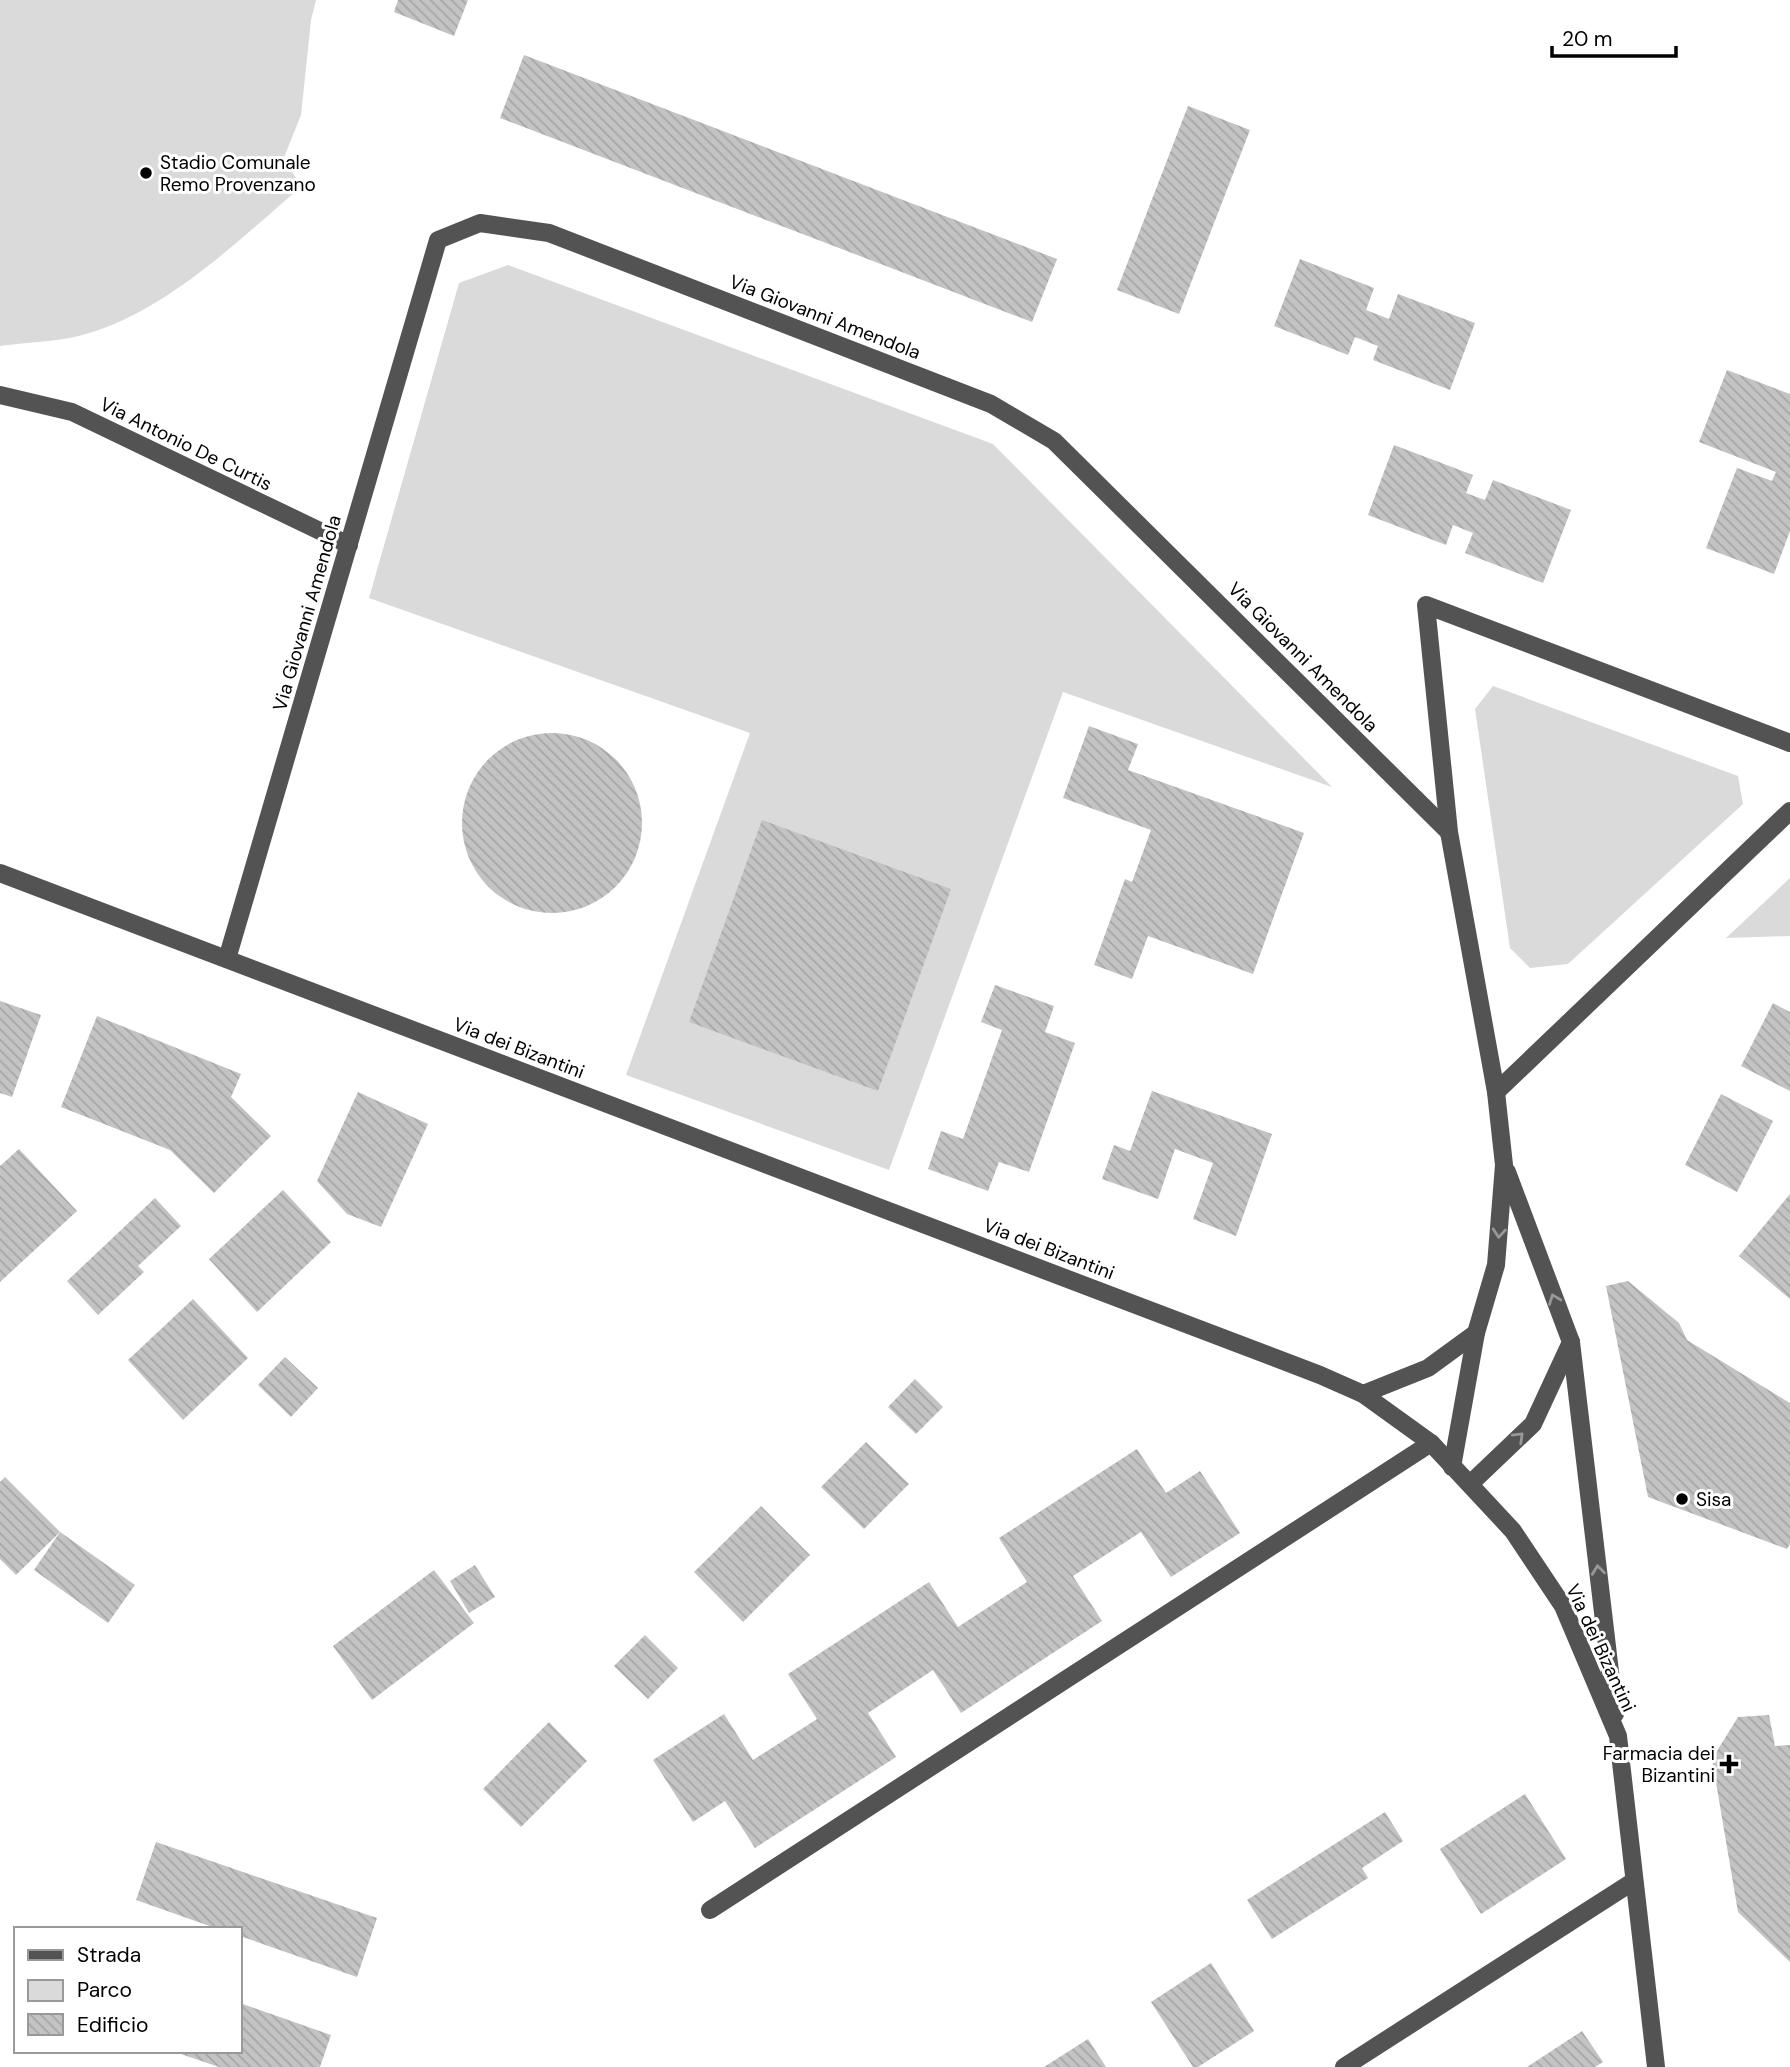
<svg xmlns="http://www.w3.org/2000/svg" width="1790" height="2067" font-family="'DM Sans',sans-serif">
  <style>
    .green { fill: #dadada }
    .building { fill: url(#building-back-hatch) }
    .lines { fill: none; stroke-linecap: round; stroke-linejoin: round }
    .minor { stroke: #535353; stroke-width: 18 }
    .oneway { stroke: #989898 }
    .poi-dot { fill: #000; stroke: #fff; stroke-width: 2.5 }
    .labels { text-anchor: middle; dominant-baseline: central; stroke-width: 6; stroke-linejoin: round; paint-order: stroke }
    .poi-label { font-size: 19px; fill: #000; stroke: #fff; text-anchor: start }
    .street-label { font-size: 19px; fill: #000; stroke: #fff }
  </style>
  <defs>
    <pattern id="building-back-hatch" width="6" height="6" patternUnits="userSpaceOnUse" patternTransform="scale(1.75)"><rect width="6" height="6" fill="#c3c3c3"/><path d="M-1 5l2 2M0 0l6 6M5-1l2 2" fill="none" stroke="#a6a6a6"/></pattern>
  </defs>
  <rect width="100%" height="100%" fill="#fff"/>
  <!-- green -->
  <g class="green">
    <path d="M0,0H316L311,20L301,115L283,160L302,186C239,240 167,311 86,334C59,342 28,342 0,346Z"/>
    <path d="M508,265L993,444L1332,787L1063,692L889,1170L626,1075L750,733L369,598L459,283Z"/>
    <path d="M1493,686L1738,776L1743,804L1568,964L1530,968L1510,948L1475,709Z"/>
    <path d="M1790,878V936L1726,938Z"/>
  </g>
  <!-- building -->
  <g class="building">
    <path d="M398,0H468L454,36L394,12Z"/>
    <path d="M524,55L1057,259L1032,322L500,118Z"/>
    <path d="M1188,106L1250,130L1179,314L1117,290Z"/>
    <path d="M1300,259L1374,288L1366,310L1389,319L1398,294L1475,323L1450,390L1373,360L1378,346L1355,337L1348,355L1274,326Z"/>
    <path d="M1727,370L1790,394V531L1774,574L1706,548L1737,468L1772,481L1776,472L1699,442Z"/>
    <path d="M1394,445L1473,475L1466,493L1485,500L1493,480L1571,510L1543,583L1465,553L1473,533L1453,525L1446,545L1368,515Z"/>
    <path d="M1089,726L1138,744L1128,770L1304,833L1253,974L1148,936L1132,979L1094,965L1125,879L1132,882L1151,830L1063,798Z"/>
    <circle cx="552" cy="823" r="90"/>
    <path d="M762,820L951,889L878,1091L689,1022Z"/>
    <path d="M995,985L1054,1006L1045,1032L1075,1043L1029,1172L999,1162L988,1191L928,1169L941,1131L963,1139L1002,1030L981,1022Z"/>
    <path d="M0,1001L41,1015L12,1097L0,1093Z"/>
    <path d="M1773,1003L1790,1012V1091L1741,1066Z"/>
    <path d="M97,1016L241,1074L231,1097L271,1136L214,1193L170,1150L61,1107Z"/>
    <path d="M1152,1091L1272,1134L1236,1236L1193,1219L1213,1163L1175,1149L1158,1199L1102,1179L1114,1145L1130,1151Z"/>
    <path d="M358,1092L428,1124L381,1227L347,1214L317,1181Z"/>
    <path d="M1721,1094L1773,1121L1737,1192L1685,1165Z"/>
    <path d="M19,1149L77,1211L0,1282V1166Z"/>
    <path d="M283,1190L331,1242L257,1312L209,1259Z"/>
    <path d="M1790,1194V1299L1739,1256Z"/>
    <path d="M155,1198L181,1226L138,1266L144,1272L98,1315L67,1281Z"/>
    <path d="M1628,1281L1679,1323L1687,1340L1790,1403V1544L1787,1549L1648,1497L1606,1286Z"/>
    <path d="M193,1299L248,1358L183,1420L128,1360Z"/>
    <path d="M285,1357L318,1388L291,1417L258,1385Z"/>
    <path d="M915,1379L943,1407L916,1434L888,1407Z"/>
    <path d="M866,1442L909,1484L864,1529L821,1487Z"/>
    <path d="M1137,1449L1166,1493L1200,1471L1240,1533L1171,1577L1141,1532L1073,1576L1102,1621L961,1713L933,1670L868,1713L896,1757L755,1848L725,1801L693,1822L653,1760L724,1714L753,1760L817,1719L788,1674L929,1582L958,1627L1027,1582L999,1538Z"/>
    <path d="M5,1477L60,1532L16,1575L0,1559V1482Z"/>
    <path d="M761,1506L810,1555L743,1622L694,1572Z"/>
    <path d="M60,1532L135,1585L108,1623L34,1570Z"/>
    <path d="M475,1565L495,1597L469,1613L450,1581Z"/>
    <path d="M434,1570L474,1623L372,1700L333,1646Z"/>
    <path d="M645,1635L678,1668L648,1699L614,1666Z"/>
    <path d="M1769,1715L1775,1746L1790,1745V1962L1738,1912L1712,1759L1738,1717Z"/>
    <path d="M549,1722L587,1761L521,1827L483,1789Z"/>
    <path d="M1525,1794L1566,1859L1481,1914L1440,1849Z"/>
    <path d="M1385,1812L1403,1841L1362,1868L1368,1878L1272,1939L1247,1900Z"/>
    <path d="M156,1842L377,1918L357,1977L240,1936V1929H218L136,1900Z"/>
    <path d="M1211,1963L1254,2031L1198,2067H1193L1151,2002Z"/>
    <path d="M240,2003L331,2035L320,2067H219L175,2052L240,2051Z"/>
    <path d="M1582,2031L1603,2062L1595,2067H1527Z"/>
    <path d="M1088,2039L1106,2067H1044Z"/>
  </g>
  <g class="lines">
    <!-- minor -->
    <g class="minor">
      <path d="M0,395L72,412L349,545"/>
      <path d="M0,873L1320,1375L1363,1394L1431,1443L1513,1531L1563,1606L1618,1736L1656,2067"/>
      <path d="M227,959L438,240L480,223L549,233L991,404L1054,441L1449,832"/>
      <path d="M1496,1092L1790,811"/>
      <path d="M1507,1172L1571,1342L1615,1714"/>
      <path d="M1363,1394L1428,1368L1476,1333L1496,1265L1504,1165L1496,1092L1449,832L1426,605L1790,743"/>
      <path d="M1452,1467L1476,1333"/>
      <path d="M1470,1484L1533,1424L1571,1342"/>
      <path d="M710,1910L1431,1443"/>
      <path d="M1344,2067L1634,1881"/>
    </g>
  </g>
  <!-- one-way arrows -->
  <defs><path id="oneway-chevron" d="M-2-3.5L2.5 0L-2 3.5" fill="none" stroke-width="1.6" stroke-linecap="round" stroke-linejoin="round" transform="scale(1.75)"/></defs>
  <g class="oneway">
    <use href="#oneway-chevron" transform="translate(1499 1233) rotate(95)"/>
    <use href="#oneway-chevron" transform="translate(1554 1299) rotate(-111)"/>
    <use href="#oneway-chevron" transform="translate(1519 1437) rotate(-44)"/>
    <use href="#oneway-chevron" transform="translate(1598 1570) rotate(-97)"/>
  </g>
  <!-- markers -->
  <g class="poi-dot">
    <circle cx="146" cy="173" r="7"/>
    <circle cx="1682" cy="1499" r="7"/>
    <path d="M1725.5 1753.5h7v7h7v7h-7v7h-7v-7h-7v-7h7z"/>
  </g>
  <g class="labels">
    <!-- poi labels -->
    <g class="poi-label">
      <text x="160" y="162">Stadio Comunale<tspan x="160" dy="22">Remo Provenzano</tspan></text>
      <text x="1696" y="1499">Sisa</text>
      <text x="1715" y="1753" text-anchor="end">Farmacia dei<tspan x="1715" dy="22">Bizantini</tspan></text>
    </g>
    <!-- street labels -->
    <g class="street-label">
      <text transform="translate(825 317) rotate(21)">Via Giovanni Amendola</text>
      <text transform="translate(186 444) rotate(26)">Via Antonio De Curtis</text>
      <text transform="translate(307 613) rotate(-74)">Via Giovanni Amendola</text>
      <text transform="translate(1303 657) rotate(45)">Via Giovanni Amendola</text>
      <text transform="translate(519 1048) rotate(21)">Via dei Bizantini</text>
      <text transform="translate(1049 1249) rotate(21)">Via dei Bizantini</text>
      <text transform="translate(1601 1648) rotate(65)">Via dei Bizantini</text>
    </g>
  </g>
  <!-- legend -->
  <rect x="14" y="1927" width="228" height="126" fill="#ffffff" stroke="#999999" stroke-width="2"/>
  <rect x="28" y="1950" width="35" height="10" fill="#535353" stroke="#999999" stroke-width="2"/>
  <text x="77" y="1962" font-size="21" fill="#000000">Strada</text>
  <rect x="28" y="1980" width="35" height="21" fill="#dadada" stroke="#999999" stroke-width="2"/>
  <text x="77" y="1997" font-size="21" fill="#000000">Parco</text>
  <rect x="28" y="2014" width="35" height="21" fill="url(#building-back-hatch)" stroke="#999999" stroke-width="2"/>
  <text x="77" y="2032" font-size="21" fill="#000000">Edificio</text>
  <!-- scale -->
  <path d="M1552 46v10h124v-10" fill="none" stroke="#000000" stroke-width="3.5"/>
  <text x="1562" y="46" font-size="21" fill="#000000" stroke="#ffffff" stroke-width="5" paint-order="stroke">20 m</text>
</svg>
